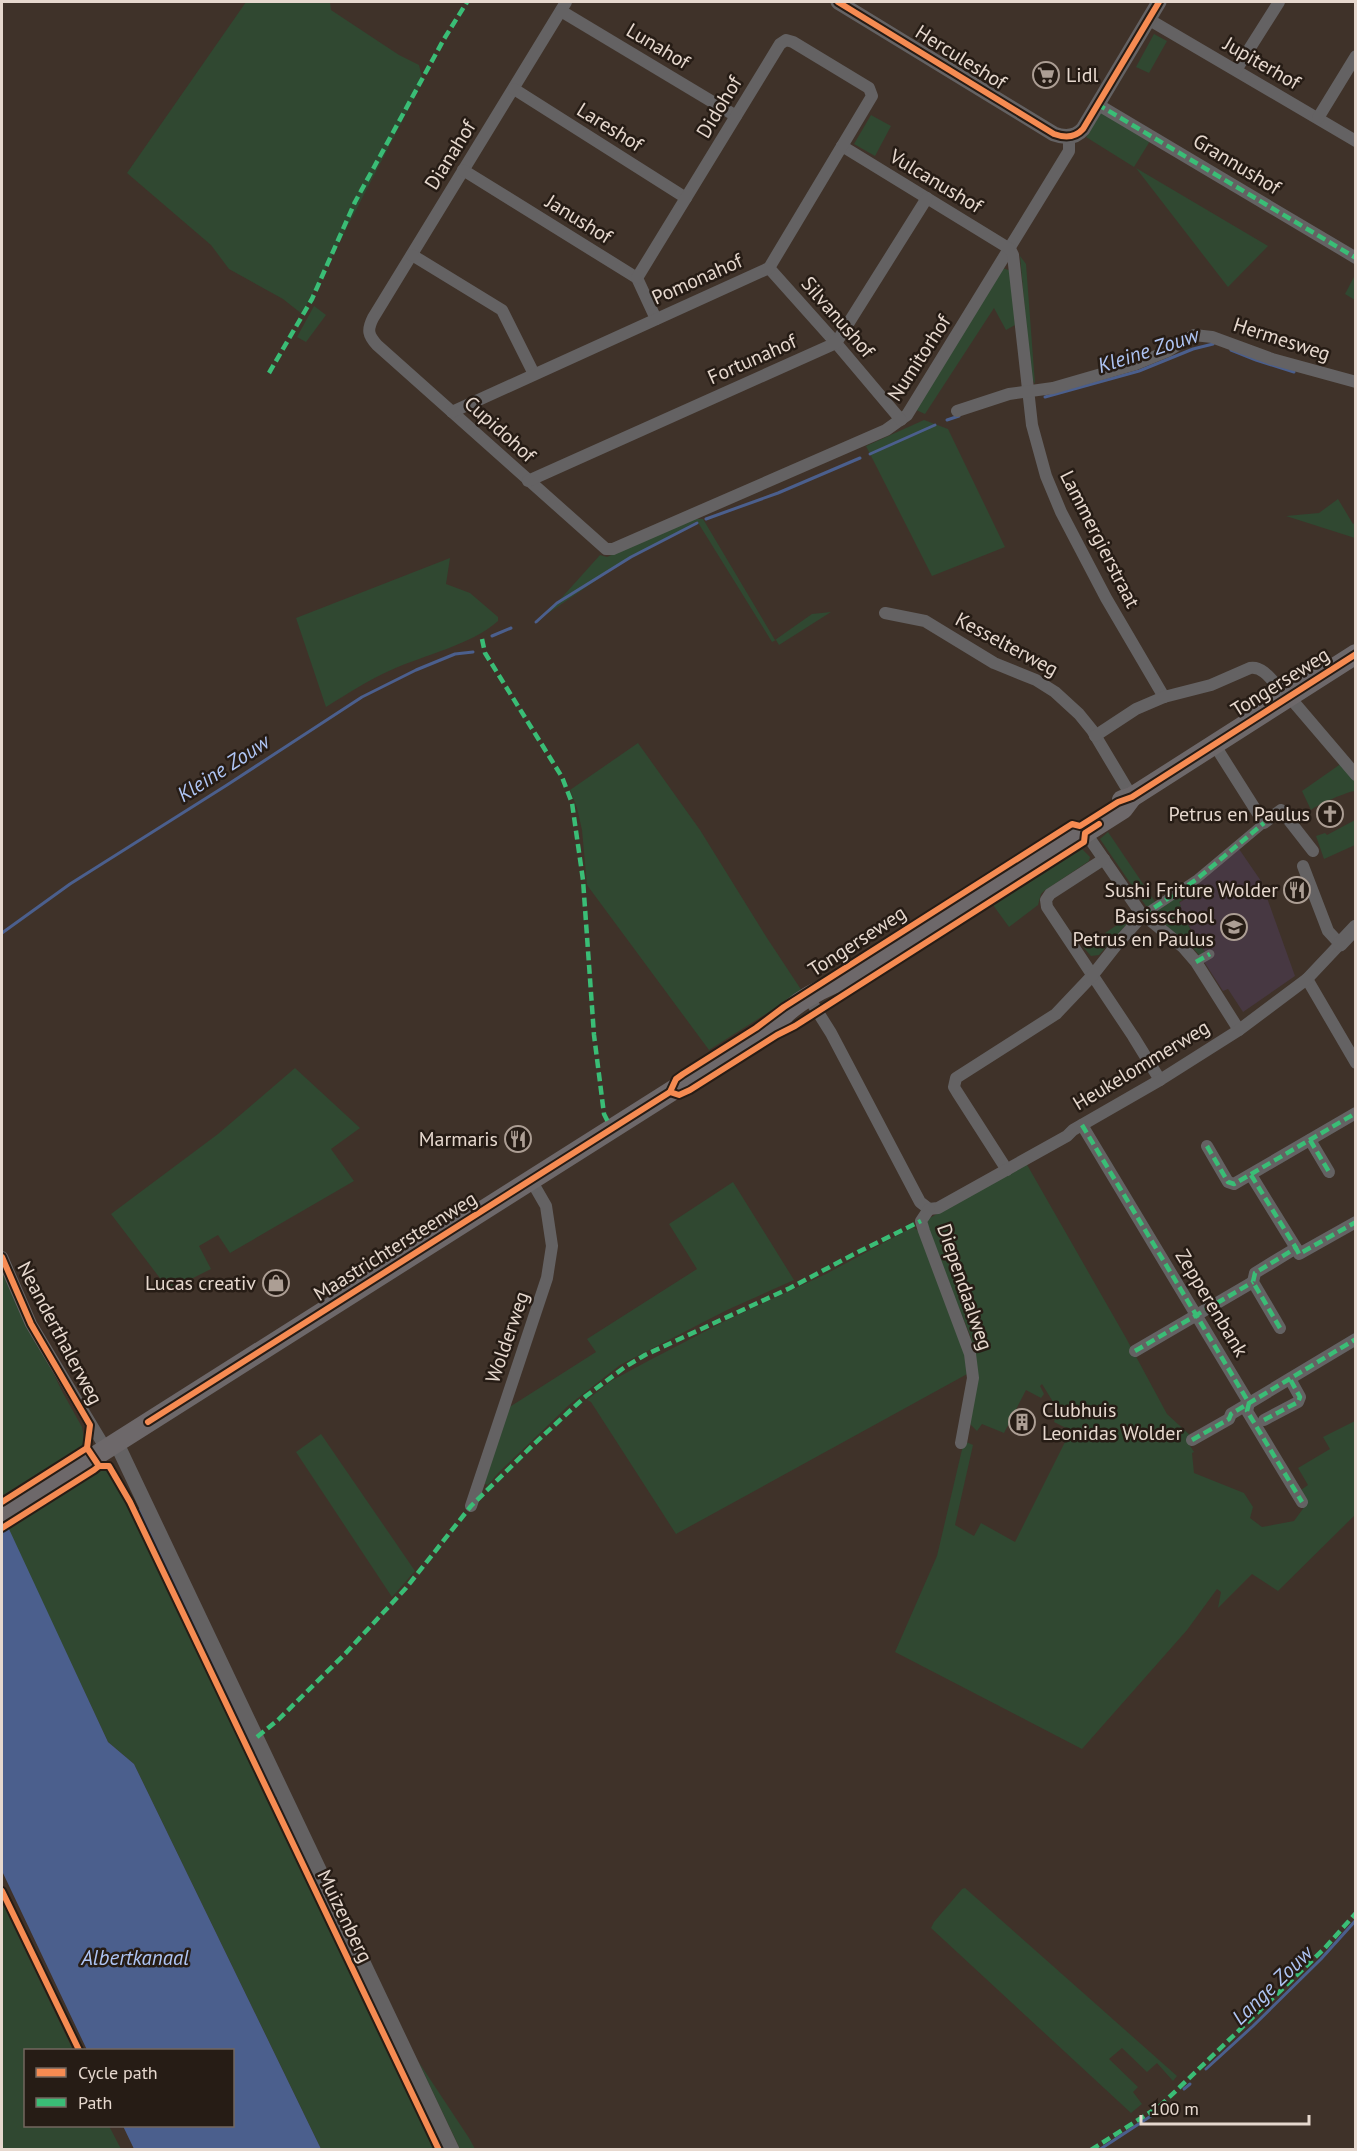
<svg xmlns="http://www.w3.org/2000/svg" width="1357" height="2151" font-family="'PT Sans',sans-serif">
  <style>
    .education { fill: #473842 }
    .green { fill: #304831 }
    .water { fill: #4b5f8d }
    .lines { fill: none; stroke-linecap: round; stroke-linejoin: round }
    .stream { stroke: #4b5f8d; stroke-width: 3 }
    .pedestrian { stroke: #646263; stroke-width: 9 }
    .minor { stroke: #646263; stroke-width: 12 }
    .tertiary { stroke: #646263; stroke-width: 15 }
    .primary { stroke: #6d686a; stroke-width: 20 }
    .quiet { stroke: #3abd76; stroke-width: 4.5; stroke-dasharray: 9 4.5; stroke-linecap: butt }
    .cycleway-casing { stroke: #261c15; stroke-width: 10 }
    .cycleway { stroke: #f68b52; stroke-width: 6 }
    .labels { text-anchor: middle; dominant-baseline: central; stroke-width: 5; stroke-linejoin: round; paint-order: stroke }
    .street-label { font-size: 20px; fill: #e6d8ce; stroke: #261c15 }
    .poi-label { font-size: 20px; fill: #e6d8ce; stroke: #261c15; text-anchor: end }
    .water-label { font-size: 21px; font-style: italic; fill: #aec4f3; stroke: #261c15 }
  </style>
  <rect width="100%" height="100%" fill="#3f3229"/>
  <!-- education -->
  <path class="education" d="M1239,849L1261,881L1295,976L1243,1012L1228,989L1223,991L1201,957L1206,954L1186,921L1181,923L1174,911L1181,906L1179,903L1187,898L1184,893L1196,886L1195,883Z"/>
  <!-- green -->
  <g class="green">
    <path d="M246,2H330L331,10L399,55L419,65L423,81L302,314L283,299L229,269L211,245L127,173Z"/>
    <path d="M1154,34L1167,41L1149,73L1136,67Z"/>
    <path d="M1102,111L1150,141L1134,167L1086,137Z"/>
    <path d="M871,115L891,126L875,156L854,144Z"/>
    <path d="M1136,168L1268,246L1228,287Z"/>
    <path d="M1020,256L1026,264L1035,384L1031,377Z"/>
    <path d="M1003,268L1011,271L1015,325L1006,330L994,308L925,414L914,409Z"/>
    <path d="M1355,275L1356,300H1355L1345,294Z"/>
    <path d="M314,306L326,315L306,342L297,337Z"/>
    <path d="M924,420L948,429L1005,547L932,576L866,446Z"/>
    <path d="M1338,499L1353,524L1355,523V538L1286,516L1319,513Z"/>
    <path d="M693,519H703L775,640L812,614L831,612L779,645L776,640L772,642L697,521L614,568L547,614L600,555L607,557Z"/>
    <path d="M450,558L446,584L470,593L498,617V621C471,645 424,655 391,670C368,680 347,694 326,707L296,618Z"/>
    <path d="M638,743L700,830L767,938L802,991L709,1050L587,885L582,830L577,808L570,790Z"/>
    <path d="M1342,763L1355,780V791C1349,791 1316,805 1311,810L1302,791Z"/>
    <path d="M1355,820V845L1324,859L1316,836L1325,833L1327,835Z"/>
    <path d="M1108,832L1156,903L1152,906H1146L1100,839Z"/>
    <path d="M1082,849L1090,857L1089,861L1044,891L1041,894L1038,905L1009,927L993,905Z"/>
    <path d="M1183,893L1186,898L1179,902L1181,906L1173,911L1181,924L1186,922L1206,954L1201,957L1182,936L1180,937L1157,918L1156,911Z"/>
    <path d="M1132,915L1131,919L1111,942L1105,933Z"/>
    <path d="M1101,935L1108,945L1099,955L1091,956L1083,947Z"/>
    <path d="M295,1068L360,1128L331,1149L354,1181L230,1253L218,1235L199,1246L211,1269L169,1290L111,1214L218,1134Z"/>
    <path d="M1026,1163L1126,1338L1167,1414L1192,1437L1187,1441L1194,1452L1192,1453L1194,1473L1244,1493L1253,1507L1250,1518L1262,1527L1294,1521L1305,1506L1301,1490L1308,1485L1298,1468L1330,1449L1323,1437L1355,1421V1515L1278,1591L1252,1574L1218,1608L1221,1592L1217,1589L1187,1630L1082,1749L895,1652L937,1556L964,1441L973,1445L955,1525L974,1536L981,1523L1015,1542L1069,1434L1066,1432L1068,1429L1054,1422L1058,1410L1042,1384L1040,1386L1044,1394L1041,1398L1026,1390L1004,1433L982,1424L977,1431L970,1424L974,1353L970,1335L943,1270L927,1225L928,1219Z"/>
    <path d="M733,1182L794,1280L727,1310L620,1365L569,1405L499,1472L488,1485L482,1483L508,1408L596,1352L587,1339L697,1269L669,1224Z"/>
    <path d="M913,1227L919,1231L966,1349L969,1373L676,1534L591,1402L587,1400L611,1381L648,1361L727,1320L826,1274Z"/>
    <path d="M2,1269L63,1393L82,1427L85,1444L2,1496Z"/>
    <path d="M321,1434L415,1571L392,1597L296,1452Z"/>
    <path d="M101,1470L109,1471L128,1504L430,2135L443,2136L450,2149H321L134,1764L108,1742L8,1529Z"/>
    <path d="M965,1888L1177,2076L1173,2081L1157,2063L1147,2072L1122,2048L1109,2059L1138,2087L1133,2092L1142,2104L1131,2113L931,1928L934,1922L962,1889Z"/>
    <path d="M2,1902L73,2050H26V2126H109L121,2149H2Z"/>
    <path d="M418,2061L469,2138L475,2149H460Z"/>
  </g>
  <!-- water -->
  <path class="water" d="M2,1514L108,1742L134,1764L321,2149H134L123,2126H232V2050H87L2,1871Z"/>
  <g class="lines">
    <!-- stream -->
    <g class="stream">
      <path d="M1231,350L1256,360L1294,372"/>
      <path d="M1045,397L1139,371L1193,349L1213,344"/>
      <path d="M947,420L959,416"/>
      <path d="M870,454L935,425"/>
      <path d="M706,519L778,493L860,458"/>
      <path d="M536,622L557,603L631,557L697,523"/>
      <path d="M492,636L511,628"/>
      <path d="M2,933L70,884L227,785L362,697L416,670L455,654L473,652"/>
      <path d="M140,1510L275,1796"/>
      <path d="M277,1801L385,2026"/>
      <path d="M1206,2069L1253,2026L1321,1959L1356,1920"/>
      <path d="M1184,2089L1190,2084"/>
      <path d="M1099,2150L1157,2112"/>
    </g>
    <!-- pedestrian -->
    <g class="pedestrian">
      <path d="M1143,915L1197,879L1264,823"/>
      <path d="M1196,962L1210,954"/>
    </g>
    <!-- minor -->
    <g class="minor">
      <path d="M566,2L373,318C367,330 368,335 377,345L606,549H613L886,430L907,415L1069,151V137"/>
      <path d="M561,11L736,116"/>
      <path d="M1148,19L1356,141"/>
      <path d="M1236,70L1279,2"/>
      <path d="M514,89L686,198"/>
      <path d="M1097,104L1356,258"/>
      <path d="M1318,118L1356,56"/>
      <path d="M842,146L1010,249L1013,255L1032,425L1046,476L1061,512L1106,598L1164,697"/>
      <path d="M463,170L637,278L656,319"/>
      <path d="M412,255L502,310L534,374"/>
      <path d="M769,268L836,343L901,420"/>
      <path d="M957,411L1009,394L1053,388L1136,364L1168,351L1194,335L1212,337L1272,359L1356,382"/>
      <path d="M452,412L769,268L872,96L869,88L793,42L786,40L780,44L637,278"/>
      <path d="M528,481L836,343L927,198"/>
      <path d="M885,613L925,621L994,663L1036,680L1055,692L1079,714L1092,730L1132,797"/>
      <path d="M1095,736L1136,709L1164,697L1211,685L1250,668C1267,665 1277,691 1292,700L1356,775"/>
      <path d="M1214,744L1264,823L1281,810L1313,851"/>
      <path d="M1083,829L1140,912L1183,947L1196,962L1239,1030"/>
      <path d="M1104,859L1050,894L1046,900L1047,907L1133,1036L1160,1080"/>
      <path d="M1307,979L1356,1063"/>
      <path d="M809,998L831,1033L920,1202L929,1209"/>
      <path d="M1082,1125L1249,1403L1247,1411L1302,1502"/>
      <path d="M1310,1140L1329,1172"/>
      <path d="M1207,1146L1228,1182L1234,1184L1356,1113"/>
      <path d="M1007,1170L957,1092L954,1087L956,1078L1056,1014L1092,976L1118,943L1143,915"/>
      <path d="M1251,1175L1296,1248"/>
      <path d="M929,1209L938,1208L1067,1136L1073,1130L1160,1080L1239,1030L1307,979L1340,944L1328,931L1303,866"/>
      <path d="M929,1209L921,1221L924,1231L970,1354L973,1378L961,1443"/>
      <path d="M2,1257L31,1324L106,1449"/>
      <path d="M1280,1328L1253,1282L1255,1273L1296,1248L1299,1254L1356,1222"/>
      <path d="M1135,1351L1253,1282"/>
      <path d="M1264,1420L1298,1402L1300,1397L1290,1379"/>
      <path d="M1192,1440L1229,1419L1231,1414L1356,1339"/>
      <path d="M471,1506L547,1278L552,1246L546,1206L531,1180"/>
    </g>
    <!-- tertiary -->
    <g class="tertiary">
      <path d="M838,2L1054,134C1065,138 1075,138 1083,129L1159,2"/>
      <path d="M1340,944L1356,927"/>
      <path d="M116,1442L452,2150"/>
    </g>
    <!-- primary -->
    <g class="primary">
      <path d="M1122,800L1132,797L1356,654"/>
      <path d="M844,985L852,977L1047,852L1063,847L1123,809L1132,797"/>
      <path d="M2,1515L776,1025C790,1003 827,985 852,977"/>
    </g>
    <!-- quiet -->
    <g class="quiet">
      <path d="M1097,104L1356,258"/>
      <path d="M269,373L312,299L355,202L444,39L467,2"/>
      <path d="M482,639L485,653L562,777L572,803L583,880L594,1035L604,1114L611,1128"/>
      <path d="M1143,915L1197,879L1264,823"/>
      <path d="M1196,962L1210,954"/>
      <path d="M1082,1125L1249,1403L1247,1411L1302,1502"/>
      <path d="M1310,1140L1329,1172"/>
      <path d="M1207,1146L1228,1182L1234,1184L1356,1113"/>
      <path d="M1251,1175L1296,1248"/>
      <path d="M1280,1328L1253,1282L1255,1273L1296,1248L1299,1254L1356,1222"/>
      <path d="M1135,1351L1253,1282"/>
      <path d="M1264,1420L1298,1402L1300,1397L1290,1379"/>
      <path d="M1192,1440L1229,1419L1231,1414L1356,1339"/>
      <path d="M257,1737L278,1720L344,1655L406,1588L471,1506L534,1444L586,1396L625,1367L645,1355L790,1288L858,1252L921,1221"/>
      <path d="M1091,2150L1160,2106L1324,1949L1356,1913"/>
    </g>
    <defs>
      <g id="cycleway">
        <path d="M838,2L1054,134C1065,138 1075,138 1083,129L1159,2"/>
        <path d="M670,1092L679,1095L690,1090L777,1035L795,1026L1084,842L1085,833L1099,824"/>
        <path d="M2,1257L31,1324L90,1425L87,1448L99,1466"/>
        <path d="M148,1422L670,1092L676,1079L683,1074L756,1028L784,1007L1072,824L1080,826L1118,802L1132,797L1356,654"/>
        <path d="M2,1502L87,1448"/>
        <path d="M2,1528L94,1470L99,1466H109L130,1502L439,2150"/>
        <path d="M2,1891L79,2050"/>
      </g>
    </defs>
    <!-- cycleway casing -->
    <use href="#cycleway" class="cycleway-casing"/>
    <!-- cycleway -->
    <use href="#cycleway" class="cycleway"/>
  </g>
  <!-- icons -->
  <defs>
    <symbol id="supermarket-ring" viewBox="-11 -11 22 22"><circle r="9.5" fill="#261c15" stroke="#ac9e94" stroke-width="1.5"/><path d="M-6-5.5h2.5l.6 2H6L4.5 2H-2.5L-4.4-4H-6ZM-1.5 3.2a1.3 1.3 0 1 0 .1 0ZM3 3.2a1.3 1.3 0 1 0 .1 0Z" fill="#ac9e94"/></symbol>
    <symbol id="church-ring" viewBox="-11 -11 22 22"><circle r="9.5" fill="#261c15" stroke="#ac9e94" stroke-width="1.5"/><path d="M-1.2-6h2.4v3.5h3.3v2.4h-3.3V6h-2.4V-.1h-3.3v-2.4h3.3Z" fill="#ac9e94"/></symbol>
    <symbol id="restaurant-ring" viewBox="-11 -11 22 22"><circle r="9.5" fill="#261c15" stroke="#ac9e94" stroke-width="1.5"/><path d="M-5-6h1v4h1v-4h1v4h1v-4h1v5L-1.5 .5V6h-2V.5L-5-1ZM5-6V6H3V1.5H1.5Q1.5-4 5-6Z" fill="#ac9e94"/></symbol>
    <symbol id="school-ring" viewBox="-11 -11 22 22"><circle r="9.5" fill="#261c15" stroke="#ac9e94" stroke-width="1.5"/><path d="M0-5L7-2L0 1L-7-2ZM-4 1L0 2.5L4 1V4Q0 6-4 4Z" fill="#ac9e94"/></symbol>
    <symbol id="shop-ring" viewBox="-11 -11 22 22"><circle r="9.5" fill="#261c15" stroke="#ac9e94" stroke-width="1.5"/><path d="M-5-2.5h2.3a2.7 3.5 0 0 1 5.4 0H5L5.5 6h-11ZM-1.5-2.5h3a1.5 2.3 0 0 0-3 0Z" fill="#ac9e94"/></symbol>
    <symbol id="building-ring" viewBox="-11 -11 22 22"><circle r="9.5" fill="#261c15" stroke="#ac9e94" stroke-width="1.5"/><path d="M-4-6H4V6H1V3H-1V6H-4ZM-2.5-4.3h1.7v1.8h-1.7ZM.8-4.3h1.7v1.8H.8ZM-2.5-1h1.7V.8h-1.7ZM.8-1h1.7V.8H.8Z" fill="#ac9e94"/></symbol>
  </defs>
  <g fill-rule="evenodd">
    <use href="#supermarket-ring" x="1031" y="60" width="30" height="30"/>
    <use href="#church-ring" x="1315" y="799" width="30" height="30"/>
    <use href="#restaurant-ring" x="1282" y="875" width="30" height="30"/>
    <use href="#school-ring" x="1219" y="912" width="30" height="30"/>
    <use href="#restaurant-ring" x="503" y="1124" width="30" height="30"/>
    <use href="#shop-ring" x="261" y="1268" width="30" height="30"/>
    <use href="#building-ring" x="1007" y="1407" width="30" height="30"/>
  </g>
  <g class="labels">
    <!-- street labels -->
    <g class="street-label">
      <text transform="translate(658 46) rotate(31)">Lunahof</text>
      <text transform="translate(961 57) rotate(32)">Herculeshof</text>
      <text transform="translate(1262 63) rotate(30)">Jupiterhof</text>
      <text transform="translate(719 107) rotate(-59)">Didohof</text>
      <text transform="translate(610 127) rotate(32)">Lareshof</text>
      <text transform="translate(450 155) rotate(-58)">Dianahof</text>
      <text transform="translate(1237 164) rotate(31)">Grannushof</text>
      <text transform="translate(936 181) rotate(31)">Vulcanushof</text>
      <text transform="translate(579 219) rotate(32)">Janushof</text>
      <text transform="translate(697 279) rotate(-24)">Pomonahof</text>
      <text transform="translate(838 317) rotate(49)">Silvanushof</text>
      <text transform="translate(1282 339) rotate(18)">Hermesweg</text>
      <text transform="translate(919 358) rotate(-57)">Numitorhof</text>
      <text transform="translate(752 359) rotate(-24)">Fortunahof</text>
      <text transform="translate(500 429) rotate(42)">Cupidohof</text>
      <text transform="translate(1100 539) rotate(63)">Lammergierstraat</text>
      <text transform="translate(1007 644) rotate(28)">Kesselterweg</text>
      <text transform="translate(1280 682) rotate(-32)">Tongerseweg</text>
      <text transform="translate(857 941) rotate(-33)">Tongerseweg</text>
      <text transform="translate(1141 1065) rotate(-31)">Heukelommerweg</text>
      <text transform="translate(395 1246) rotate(-32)">Maastrichtersteenweg</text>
      <text transform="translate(965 1287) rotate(71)">Diependaalweg</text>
      <text transform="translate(1212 1303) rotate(59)">Zepperenbank</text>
      <text transform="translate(60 1333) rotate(62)">Neanderthalerweg</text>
      <text transform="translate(507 1337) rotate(-71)">Wolderweg</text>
      <text transform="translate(345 1916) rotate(64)">Muizenberg</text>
    </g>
    <!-- poi labels -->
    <g class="poi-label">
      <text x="1066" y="75" text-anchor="start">Lidl</text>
      <text x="1310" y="814">Petrus en Paulus</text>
      <text x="1278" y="890">Sushi Friture Wolder</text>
      <text x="1214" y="916">Basisschool<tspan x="1214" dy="23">Petrus en Paulus</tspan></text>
      <text x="498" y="1139">Marmaris</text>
      <text x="256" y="1283">Lucas creativ</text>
      <text x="1042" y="1410" text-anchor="start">Clubhuis<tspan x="1042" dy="23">Leonidas Wolder</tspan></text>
    </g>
    <!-- water labels -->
    <g class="water-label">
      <text transform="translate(1148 350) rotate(-18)">Kleine Zouw</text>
      <text transform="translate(223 768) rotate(-33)">Kleine Zouw</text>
      <text x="135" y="1957">Albertkanaal</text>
      <text transform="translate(1272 1985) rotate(-44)">Lange Zouw</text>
    </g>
  </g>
  <!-- border -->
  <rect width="1357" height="2151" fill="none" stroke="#e6d8ce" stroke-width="6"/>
  <!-- legend -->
  <rect x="24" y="2049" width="210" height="78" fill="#261c15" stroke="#73675f" stroke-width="1.5"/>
  <rect x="36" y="2068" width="30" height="9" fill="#f68b52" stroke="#73675f" stroke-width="1.5"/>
  <text x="78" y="2079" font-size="18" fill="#e6d8ce">Cycle path</text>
  <rect x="36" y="2098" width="30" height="9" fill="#3abd76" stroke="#73675f" stroke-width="1.5"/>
  <text x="78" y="2109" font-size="18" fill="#e6d8ce">Path</text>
  <!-- scale -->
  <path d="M1141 2115v9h168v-9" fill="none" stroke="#e6d8ce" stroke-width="3"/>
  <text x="1150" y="2115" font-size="18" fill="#e6d8ce" stroke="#261c15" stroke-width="4.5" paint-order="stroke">100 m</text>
</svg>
